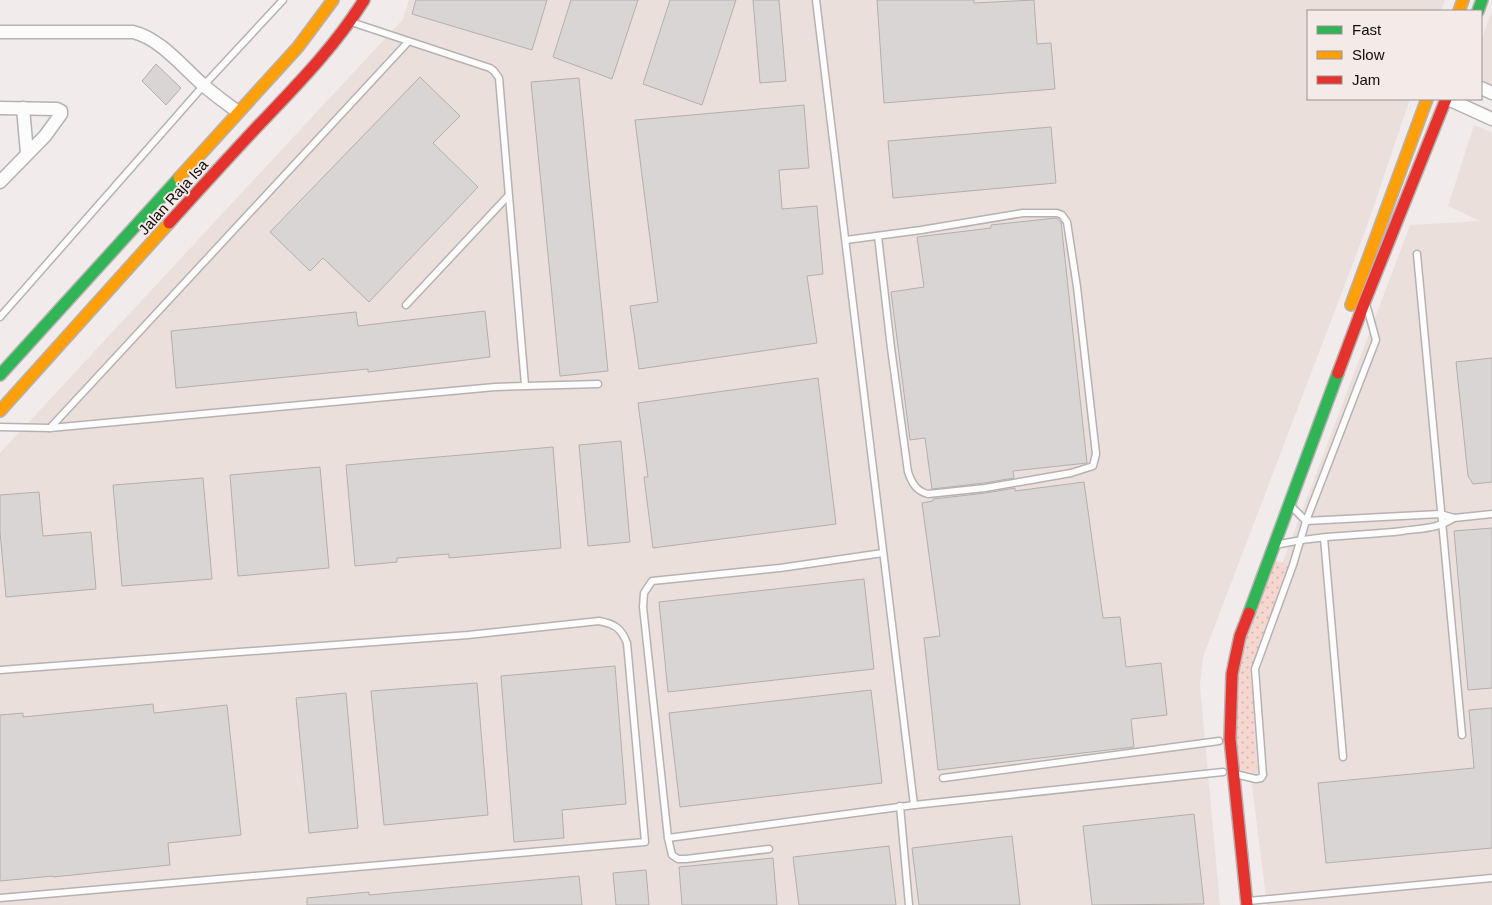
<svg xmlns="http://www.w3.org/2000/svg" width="1492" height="905" font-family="Helvetica,sans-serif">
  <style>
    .built { fill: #ebdfdb }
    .grass { fill: url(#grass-dots) }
    .building { fill: #d9d5d4; stroke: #b3afae }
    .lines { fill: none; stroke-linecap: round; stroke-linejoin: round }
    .lane-casing { stroke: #b6b2b1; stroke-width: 9 }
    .street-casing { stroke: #b6b2b1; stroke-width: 15 }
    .fast-casing { stroke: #b6b2b1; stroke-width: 14 }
    .slow-casing { stroke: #b6b2b1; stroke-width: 14 }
    .jam-casing { stroke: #b6b2b1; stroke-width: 14 }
    .lane { stroke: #fdfcfc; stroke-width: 6 }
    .street { stroke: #fdfcfc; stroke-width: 12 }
    .fast { stroke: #30b455; stroke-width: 11 }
    .slow { stroke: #ff9f0a; stroke-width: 11 }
    .jam { stroke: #e5322d; stroke-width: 11 }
    .labels { text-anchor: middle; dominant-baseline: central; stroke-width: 4; stroke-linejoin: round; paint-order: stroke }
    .street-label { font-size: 15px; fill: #100d0c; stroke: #f4eae8 }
  </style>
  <defs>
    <pattern id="grass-dots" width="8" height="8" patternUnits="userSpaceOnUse" patternTransform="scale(1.25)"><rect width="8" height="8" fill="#f5d7cf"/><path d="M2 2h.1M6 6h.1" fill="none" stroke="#d1b7b1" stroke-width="1.8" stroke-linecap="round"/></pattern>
  </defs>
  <rect width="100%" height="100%" fill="#f1eceb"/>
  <!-- built -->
  <g class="built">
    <path d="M409,0H1445L1441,11H1308V99H1410L1366,229L1203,657L1200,685L1220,905H0V453L403,19Z"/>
    <path d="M1492,10V85L1481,81V41Z"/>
    <path d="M1474,125L1492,132V905H1267L1251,777L1244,681L1253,641L1410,225L1480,221L1448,206Z"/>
  </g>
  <!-- grass -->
  <path class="grass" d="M1271,559L1291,566L1251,669L1257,771L1242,772L1234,754L1233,679Z"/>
  <!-- building -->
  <g class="building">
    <path d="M416,0H547L532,50L412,14Z"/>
    <path d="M571,0H638L612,79L553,57Z"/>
    <path d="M670,0H736L702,105L643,84Z"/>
    <path d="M753,0H779L786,81L760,83Z"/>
    <path d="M877,0H974V3L1034,0L1037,44L1051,43L1055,89L884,103Z"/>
    <path d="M156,64L181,88L166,105L142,81Z"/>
    <path d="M420,77L460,116L433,143L478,187L369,302L323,258L310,271L270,232Z"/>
    <path d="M579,78L608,371L560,376L531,82Z"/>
    <path d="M804,105L809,168L779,170L782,209L817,206L823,274L807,276L817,343L639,369L630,306L658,302L635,120Z"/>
    <path d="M1051,127L1056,183L893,198L888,141Z"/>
    <path d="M1056,218L1061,222L1087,463L1013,471L1014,478L984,483L932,489L925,438L910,440L891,292L924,287L917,237L991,228V225Z"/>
    <path d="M485,311L490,357L368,372V369L176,388L171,331L356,312L358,326Z"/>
    <path d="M1492,358V482L1473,484L1468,476L1456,362Z"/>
    <path d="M818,378L836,524L653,548L644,477H648L638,403Z"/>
    <path d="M621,441L630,542L588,546L579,445Z"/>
    <path d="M553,447L561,548L449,558V554L397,558V562L355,566L346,465Z"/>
    <path d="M320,467L329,568L238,576L230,475Z"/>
    <path d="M203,478L212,579L122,586L113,485Z"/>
    <path d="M1084,482L1103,618L1120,617L1126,667L1161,663L1167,715L1131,719L1134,747L938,770L924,638L940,636L922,503L933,501V499L986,493L1015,488V491Z"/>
    <path d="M39,492L43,536L91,532L96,589L6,597L0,532V495Z"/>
    <path d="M1492,528V688L1468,690L1454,531Z"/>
    <path d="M864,579L874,669L668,692L659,602Z"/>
    <path d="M615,666L626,804L562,810L564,838L514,842L501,676Z"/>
    <path d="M477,683L488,815L384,825L371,691Z"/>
    <path d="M871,690L882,783L680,807L669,713Z"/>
    <path d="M346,693L358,828L309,833L296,698Z"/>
    <path d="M153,704L154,713L227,705L241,835L168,843L170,865L53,877V876L0,881V715L23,713V717Z"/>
    <path d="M1492,708V848L1326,863L1318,783L1474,768L1469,710Z"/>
    <path d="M1194,814L1204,904L1092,905L1083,826Z"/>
    <path d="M1012,836L1020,905H919L912,848Z"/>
    <path d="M889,846L896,905H799L793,857Z"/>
    <path d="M773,858L777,905H682L679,867Z"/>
    <path d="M646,870L649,905H616L613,873Z"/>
    <path d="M579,876L582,905H307V898L369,892V895Z"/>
  </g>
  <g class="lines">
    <defs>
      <g id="lane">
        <path d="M816,0L914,805"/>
        <path d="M351,22L490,68L494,71L499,78L525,385"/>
        <path d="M846,240L921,230L1023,213H1057L1062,215L1067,222L1077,287L1096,454L1093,466L1071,473L985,488L928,494C916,491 912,483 908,472L891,348L878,236"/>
        <path d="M1417,254L1462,735"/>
        <path d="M406,305L508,196"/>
        <path d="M0,317L204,85L283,0"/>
        <path d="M0,427L50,428L495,387L598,384"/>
        <path d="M50,428L408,42"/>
        <path d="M1291,506L1306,521L1440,514L1454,518L1492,514"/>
        <path d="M1324,538L1343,757"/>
        <path d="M1276,545C1317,535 1361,536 1402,531C1422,528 1437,529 1454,518"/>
        <path d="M0,670L468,635L599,621C615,624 621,628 627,643L645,842L0,898"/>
        <path d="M1235,774L1256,779L1261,778L1263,775L1255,669L1293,565L1306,521L1376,340L1367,307"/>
        <path d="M943,778L1219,741"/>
        <path d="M900,806L909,905"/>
        <path d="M668,838L914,805L1223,772"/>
        <path d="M769,849L686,859H678L672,855L668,838L643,607L644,593L652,581L780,568L883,553"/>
        <path d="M1248,901L1492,878"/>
      </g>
      <g id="street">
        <path d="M0,32H133C159,38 182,66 201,83C213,94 226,103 238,112"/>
        <path d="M1481,88L1492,93"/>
        <path d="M1448,99L1492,119"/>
        <path d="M0,108L57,109L61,111V114L45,136L0,182"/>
        <path d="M23,108L27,153"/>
      </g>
      <g id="fast">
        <path d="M1478,11L1482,0"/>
        <path d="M0,375L179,178"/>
        <path d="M1249,613L1338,373"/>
      </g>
      <g id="slow">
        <path d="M1459,11L1463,0"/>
        <path d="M179,178L298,47L333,0"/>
        <path d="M1351,305L1427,99"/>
        <path d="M0,411L169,223"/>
      </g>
      <g id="jam">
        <path d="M169,223C198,191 227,159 256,128C295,87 334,48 364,0"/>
        <path d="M1338,373L1365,301L1446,99"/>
        <path d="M1247,905L1230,739L1232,674L1240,636L1249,613"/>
      </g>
    </defs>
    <!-- lane casing -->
    <use href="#lane" class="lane-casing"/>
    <!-- street casing -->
    <use href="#street" class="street-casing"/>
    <!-- fast casing -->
    <use href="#fast" class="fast-casing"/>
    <!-- slow casing -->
    <use href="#slow" class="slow-casing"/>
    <!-- jam casing -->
    <use href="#jam" class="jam-casing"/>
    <!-- lane -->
    <use href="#lane" class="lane"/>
    <!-- street -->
    <use href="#street" class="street"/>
    <!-- fast -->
    <use href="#fast" class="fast"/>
    <!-- slow -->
    <use href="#slow" class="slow"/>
    <!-- jam -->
    <use href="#jam" class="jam"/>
  </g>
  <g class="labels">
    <!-- street labels -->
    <g class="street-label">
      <text transform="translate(173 197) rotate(-48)">Jalan Raja Isa</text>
    </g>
  </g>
  <!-- legend -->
  <rect x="1307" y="10" width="175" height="90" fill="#f4eae8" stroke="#999290"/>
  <rect x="1317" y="26" width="25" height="8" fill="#30b455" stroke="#999290"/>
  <text x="1352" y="35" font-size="15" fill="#100d0c">Fast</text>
  <rect x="1317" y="51" width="25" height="8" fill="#ff9f0a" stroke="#999290"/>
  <text x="1352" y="60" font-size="15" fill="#100d0c">Slow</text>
  <rect x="1317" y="76" width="25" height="8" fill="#e5322d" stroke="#999290"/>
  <text x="1352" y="85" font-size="15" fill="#100d0c">Jam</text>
</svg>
